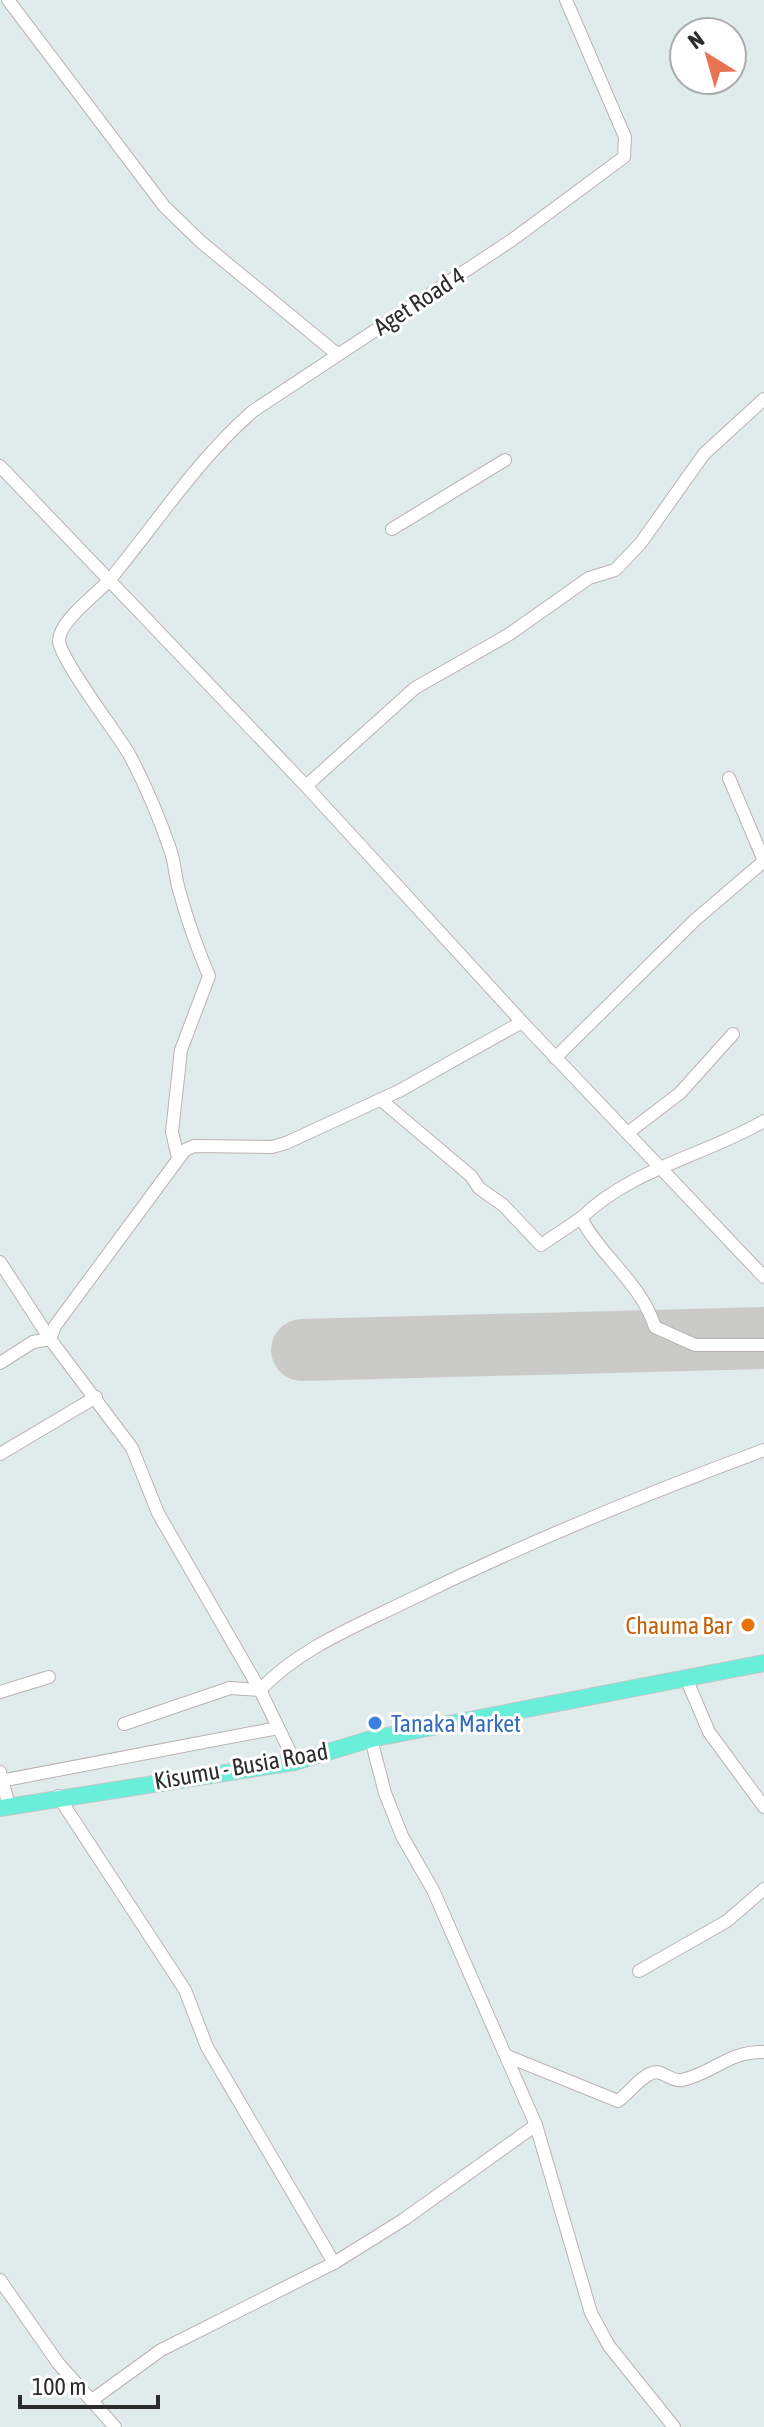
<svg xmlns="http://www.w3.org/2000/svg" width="764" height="2427" font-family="'Asap Condensed',sans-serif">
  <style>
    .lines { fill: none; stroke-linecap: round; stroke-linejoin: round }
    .runway { stroke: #cacac8; stroke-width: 62 }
    .minor-casing { stroke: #bbb2b0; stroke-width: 14 }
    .highway-casing { stroke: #c8c8c8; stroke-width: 18 }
    .minor { stroke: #fff; stroke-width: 12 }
    .highway { stroke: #68eed9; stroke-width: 16 }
    .food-dot { fill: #e8710a; stroke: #fff; stroke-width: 3 }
    .shop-dot { fill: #3f7fe0; stroke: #fff; stroke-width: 3 }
    .labels { text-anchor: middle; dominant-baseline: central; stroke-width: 6; stroke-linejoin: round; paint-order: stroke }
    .street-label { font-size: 24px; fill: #2c2c2c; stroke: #fff }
    .food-label { font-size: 24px; fill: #c56008; stroke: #fff; text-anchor: end }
    .shop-label { font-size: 24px; fill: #366cbe; stroke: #fff; text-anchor: start }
  </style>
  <rect width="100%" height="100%" fill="#e0ecec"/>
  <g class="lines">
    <!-- runway -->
    <path class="runway" d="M302,1350L764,1338"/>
    <defs>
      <g id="minor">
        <path d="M8,0L164,206L201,242L337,354"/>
        <path d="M0,466L306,786L522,1022L399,1091L286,1143L272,1147L194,1146L185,1150L55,1326L50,1339L132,1448L158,1513L260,1690L295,1762"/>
        <path d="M392,529L505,460"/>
        <path d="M306,786L415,688L508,635L589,578L615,570L640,544L704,454L764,399"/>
        <path d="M522,1022L764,1277"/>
        <path d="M555,1058L695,920L764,861L729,778"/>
        <path d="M381,1100L471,1176L479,1188L503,1205L541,1245L581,1218"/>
        <path d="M764,1121C704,1156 633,1168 581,1218C602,1258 641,1283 655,1327L695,1345H764"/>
        <path d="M629,1132L680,1093L733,1034"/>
        <path d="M178,1158L172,1132L181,1050L209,976C197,948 187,919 179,890C175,877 175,862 170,849C159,817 145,784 129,754C116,732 60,659 59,641C59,620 99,593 112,577C158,521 198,459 253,411L512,240L624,157L625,137L566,0"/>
        <path d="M0,1262L50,1339L33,1342L0,1363"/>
        <path d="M0,1454L96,1397"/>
        <path d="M685,1676L709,1732L764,1807"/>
        <path d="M0,1692L49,1677"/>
        <path d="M124,1724L230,1688L260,1690C300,1648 354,1627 405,1602C522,1545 642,1495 764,1450"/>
        <path d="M371,1739L385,1793L402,1836L433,1890L536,2125L591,2313L609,2346L674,2427"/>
        <path d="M0,1772L9,1806"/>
        <path d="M0,1781L278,1728"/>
        <path d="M58,1796L185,1990L207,2047L334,2263"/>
        <path d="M639,1971L727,1921L764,1889"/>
        <path d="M507,2056L618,2101C629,2093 640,2077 652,2073C663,2069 670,2082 682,2080C714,2073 728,2051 764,2052"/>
        <path d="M0,2280L58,2363L115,2427"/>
        <path d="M92,2400L161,2350L334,2263L403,2220L536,2125"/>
      </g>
      <path id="highway" d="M0,1808L295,1762L371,1739L764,1663"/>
    </defs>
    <!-- minor casing -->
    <use href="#minor" class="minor-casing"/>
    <!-- highway casing -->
    <use href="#highway" class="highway-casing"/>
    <!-- minor -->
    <use href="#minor" class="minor"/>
    <!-- highway -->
    <use href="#highway" class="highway"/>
  </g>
  <!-- markers -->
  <circle class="food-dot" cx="748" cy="1625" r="8"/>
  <circle class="shop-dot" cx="375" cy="1723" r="8"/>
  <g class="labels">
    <!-- street labels -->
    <g class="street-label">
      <text transform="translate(419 301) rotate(-33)">Aget Road 4</text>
      <text transform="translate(241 1766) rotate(-10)">Kisumu - Busia Road</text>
    </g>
    <!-- food labels -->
    <g class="food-label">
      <text x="732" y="1625">Chauma Bar</text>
    </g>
    <!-- shop labels -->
    <g class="shop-label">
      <text x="391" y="1723">Tanaka Market</text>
    </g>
  </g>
  <!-- north arrow -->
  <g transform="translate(708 56) rotate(323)"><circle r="38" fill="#ffffff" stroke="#ababab" stroke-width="2"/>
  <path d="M0-6L14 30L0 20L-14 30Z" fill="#e87251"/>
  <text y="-12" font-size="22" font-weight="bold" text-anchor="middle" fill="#2c2c2c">N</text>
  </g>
  <!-- scale -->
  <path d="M20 2395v12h138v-12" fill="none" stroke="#2c2c2c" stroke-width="4"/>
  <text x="32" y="2395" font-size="24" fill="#2c2c2c" stroke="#ffffff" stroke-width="6" paint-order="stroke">100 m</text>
</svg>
